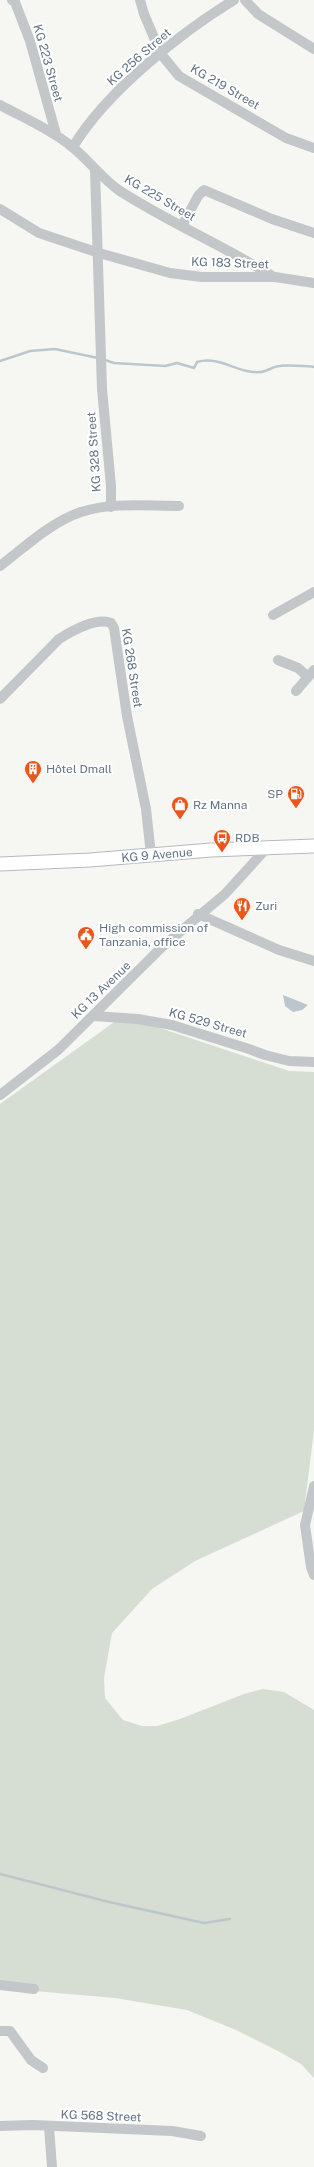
<svg xmlns="http://www.w3.org/2000/svg" width="314" height="2167" font-family="'Public Sans',sans-serif">
  <style>
    .green { fill: #d6ddd3 }
    .water { fill: #bcc7cd }
    .lines { fill: none; stroke-linecap: round; stroke-linejoin: round }
    .stream { stroke: #bcc7cd; stroke-width: 2.5 }
    .major-casing { stroke: #b6babe; stroke-width: 15 }
    .minor { stroke: #c3c7ca; stroke-width: 10 }
    .major { stroke: #fff; stroke-width: 13 }
    .labels { text-anchor: middle; dominant-baseline: central; stroke-width: 4; stroke-linejoin: round; paint-order: stroke }
    .street-label { font-size: 12px; fill: #637485; stroke: #fff }
    .poi-label { font-size: 12px; fill: #637485; stroke: #fff; text-anchor: start }
  </style>
  <rect width="100%" height="100%" fill="#f6f6f2"/>
  <!-- green -->
  <path class="green" d="M117,1020L154,1026L289,1071L314,1072V1430L304,1511L195,1561L152,1589L112,1633L104,1678L105,1698L123,1720L142,1726H157L180,1719L244,1694L263,1689L284,1692L314,1710V2078L301,2064L278,2051L236,2030L187,2010L115,1998L0,1988V1104Z"/>
  <!-- water -->
  <path class="water" d="M283,995L308,1005L302,1010L293,1012L285,1006Z"/>
  <g class="lines">
    <!-- stream -->
    <g class="stream">
      <path d="M105,360L114,363L165,366L177,363L194,368L197,362C220,355 238,374 260,372C267,372 273,366 280,366C285,365 310,366 314,367"/>
      <path d="M0,361L30,351L55,349L98,358"/>
      <path d="M0,1874L109,1902L204,1923L230,1919"/>
    </g>
    <defs>
      <path id="major" d="M0,864L90,860L211,850L314,846"/>
    </defs>
    <!-- major casing -->
    <use href="#major" class="major-casing"/>
    <!-- minor -->
    <g class="minor">
      <path d="M12,0L15,2L30,41L56,134"/>
      <path d="M140,0L144,14L161,54L179,76L286,138L314,148"/>
      <path d="M245,0L258,14L314,49"/>
      <path d="M0,105C24,118 50,129 71,146C88,159 102,179 120,191C170,223 224,246 274,277"/>
      <path d="M73,147C105,93 180,33 234,0"/>
      <path d="M95,170L102,389L111,486V507"/>
      <path d="M0,209L39,233L99,253L170,273L202,277H275L314,283"/>
      <path d="M182,226L198,196L204,190L272,219L314,233"/>
      <path d="M0,566C25,547 51,522 81,512C112,502 147,506 179,506"/>
      <path d="M273,615L314,592"/>
      <path d="M278,660L298,668L307,676"/>
      <path d="M296,691L314,670"/>
      <path d="M0,699L59,639C72,631 96,617 111,623L114,628L127,716L146,809L151,855"/>
      <path d="M198,914L279,950L314,961"/>
      <path d="M94,1016L138,1019L172,1025L249,1049L265,1055L289,1061L314,1062"/>
      <path d="M0,1095L58,1050L162,947L225,894L266,849"/>
      <path d="M314,1486L305,1525L311,1567L314,1575"/>
      <path d="M0,1985L34,1989"/>
      <path d="M0,2031H10L31,2060L43,2068"/>
      <path d="M0,2126L33,2125L172,2131L201,2136"/>
      <path d="M49,2127L52,2167"/>
    </g>
    <!-- major -->
    <use href="#major" class="major"/>
  </g>
  <!-- icons -->
  <defs>
    <symbol id="building-pin" viewBox="-11 -11 22 30"><path d="M0 17L-7.5 6A9.5 9.5 0 1 1 7.5 6Z" fill="#ec561b" stroke="#fff"/><path d="M-4-6H4V6H1V3H-1V6H-4ZM-2.5-4.3h1.7v1.8h-1.7ZM.8-4.3h1.7v1.8H.8ZM-2.5-1h1.7V.8h-1.7ZM.8-1h1.7V.8H.8Z" fill="#fff"/></symbol>
    <symbol id="fuel-pin" viewBox="-11 -11 22 30"><path d="M0 17L-7.5 6A9.5 9.5 0 1 1 7.5 6Z" fill="#ec561b" stroke="#fff"/><path d="M-5.5-6h7V0h2V4h1.3V-2.5L3-4.5l.8-.8L6-3V5H2.5V1h-1V6h-7ZM-4.2-4.7v3.2H.2V-4.7Z" fill="#fff"/></symbol>
    <symbol id="shop-pin" viewBox="-11 -11 22 30"><path d="M0 17L-7.5 6A9.5 9.5 0 1 1 7.5 6Z" fill="#ec561b" stroke="#fff"/><path d="M-5-2.5h2.3a2.7 3.5 0 0 1 5.4 0H5L5.5 6h-11ZM-1.5-2.5h3a1.5 2.3 0 0 0-3 0Z" fill="#fff"/></symbol>
    <symbol id="bus-pin" viewBox="-11 -11 22 30"><path d="M0 17L-7.5 6A9.5 9.5 0 1 1 7.5 6Z" fill="#ec561b" stroke="#fff"/><path d="M-5-6H5V4H4V6H2V4H-2V6H-4V4H-5ZM-3.5-4V0h7V-4ZM-3.5 1.2v1.5H-2V1.2ZM2 1.2v1.5H3.5V1.2Z" fill="#fff"/></symbol>
    <symbol id="restaurant-pin" viewBox="-11 -11 22 30"><path d="M0 17L-7.5 6A9.5 9.5 0 1 1 7.5 6Z" fill="#ec561b" stroke="#fff"/><path d="M-5-6h1v4h1v-4h1v4h1v-4h1v5L-1.5 .5V6h-2V.5L-5-1ZM5-6V6H3V1.5H1.5Q1.5-4 5-6Z" fill="#fff"/></symbol>
    <symbol id="civic-pin" viewBox="-11 -11 22 30"><path d="M0 17L-7.5 6A9.5 9.5 0 1 1 7.5 6Z" fill="#ec561b" stroke="#fff"/><path d="M-.6-6.5H3V-4.5H.6V-3L4-1V1h2V6H-6V1h2V-1L-.6-3ZM-1.2 2.5V6h2.4V2.5Z" fill="#fff"/></symbol>
  </defs>
  <g fill-rule="evenodd">
    <use href="#building-pin" x="23" y="759" width="20" height="27"/>
    <use href="#fuel-pin" x="286" y="784" width="20" height="27"/>
    <use href="#shop-pin" x="170" y="795" width="20" height="27"/>
    <use href="#bus-pin" x="212" y="828" width="20" height="27"/>
    <use href="#restaurant-pin" x="232" y="896" width="20" height="27"/>
    <use href="#civic-pin" x="76" y="925" width="20" height="27"/>
  </g>
  <g class="labels">
    <!-- street labels -->
    <g class="street-label">
      <text transform="translate(139 57) rotate(-41)">KG 256 Street</text>
      <text transform="translate(48 63) rotate(74)">KG 223 Street</text>
      <text transform="translate(225 87) rotate(30)">KG 219 Street</text>
      <text transform="translate(160 198) rotate(30)">KG 225 Street</text>
      <text transform="translate(230 263) rotate(2)">KG 183 Street</text>
      <text transform="translate(94 452) rotate(-94)">KG 328 Street</text>
      <text transform="translate(132 668) rotate(81)">KG 268 Street</text>
      <text transform="translate(157 855) rotate(-5)">KG 9 Avenue</text>
      <text transform="translate(101 990) rotate(-44)">KG 13 Avenue</text>
      <text transform="translate(208 1023) rotate(16)">KG 529 Street</text>
      <text transform="translate(101 2116) rotate(2)">KG 568 Street</text>
    </g>
    <!-- poi labels -->
    <g class="poi-label">
      <text x="46" y="769">Hôtel Dmall</text>
      <text x="283" y="794" text-anchor="end">SP</text>
      <text x="193" y="805">Rz Manna</text>
      <text x="235" y="838">RDB</text>
      <text x="255" y="906">Zuri</text>
      <text x="99" y="928">High commission of<tspan x="99" dy="14">Tanzania, office</tspan></text>
    </g>
  </g>
</svg>
